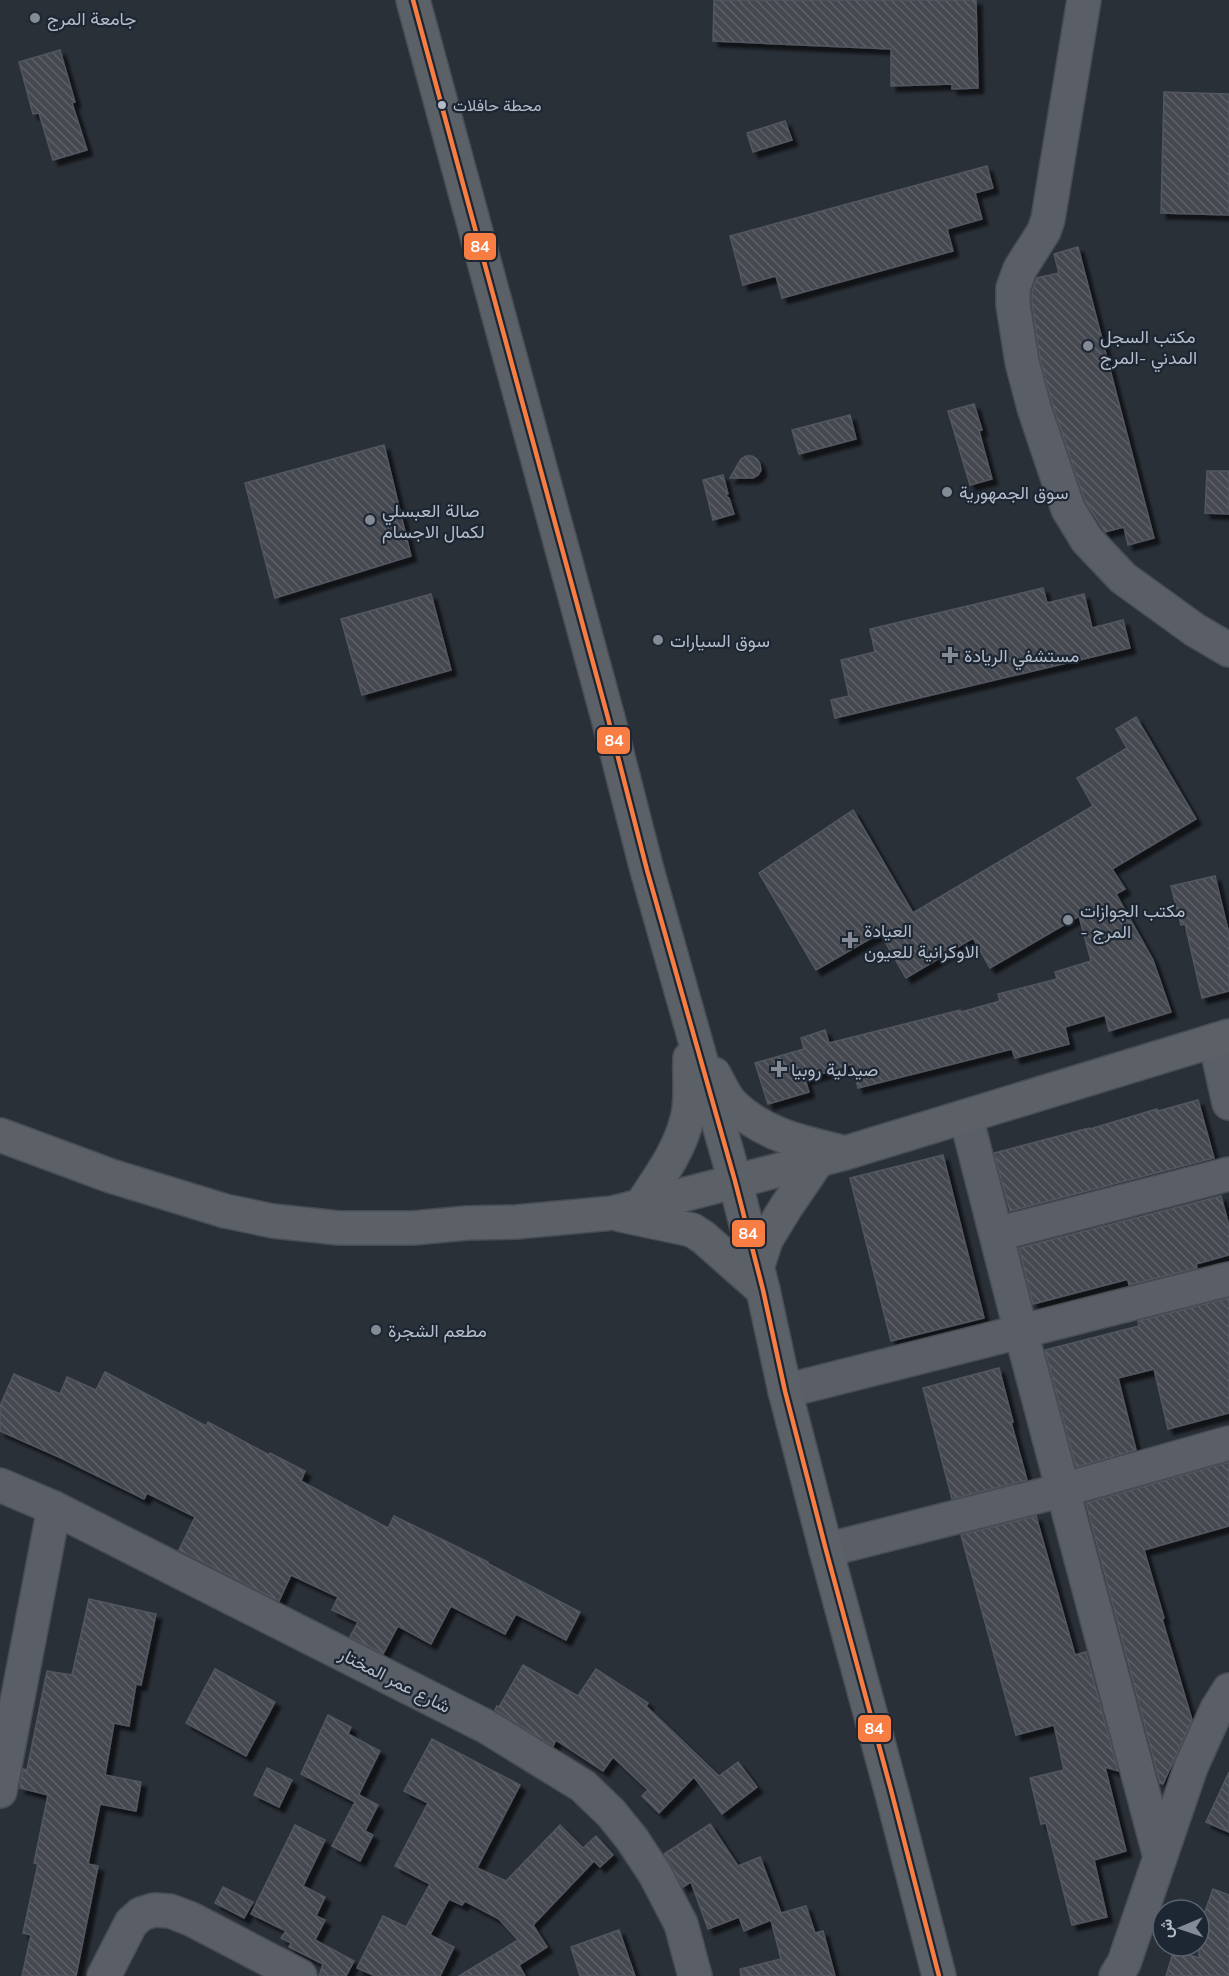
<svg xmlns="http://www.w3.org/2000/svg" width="1229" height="1976" font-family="Mulish,Vazirmatn,sans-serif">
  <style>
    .building { fill: url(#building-back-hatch); stroke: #52575f; stroke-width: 1.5; filter: url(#shadow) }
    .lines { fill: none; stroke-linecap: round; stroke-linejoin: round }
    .minor-casing { stroke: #484c53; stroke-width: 36 }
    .major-casing { stroke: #484c55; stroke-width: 36 }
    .minor { stroke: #5a5e66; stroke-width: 33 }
    .major { stroke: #5c6168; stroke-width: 33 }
    .bus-1-casing { stroke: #1d2633; stroke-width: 9 }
    .bus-1 { stroke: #f77d43; stroke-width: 4.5 }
    .poi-dot { fill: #848b96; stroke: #1d2633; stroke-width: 2 }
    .bus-dot { fill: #b4bcc9; stroke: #1d2633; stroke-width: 2 }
    .labels { text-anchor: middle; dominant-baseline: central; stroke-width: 4.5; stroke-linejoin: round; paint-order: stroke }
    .bus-label { font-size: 16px; fill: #b4bcc9; stroke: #1d2633; text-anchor: start }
    .poi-label { font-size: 18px; fill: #b4bcc9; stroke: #1d2633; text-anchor: start }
    .street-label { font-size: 18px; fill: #b4bcc9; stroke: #1d2633 }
    .line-badge { stroke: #1d2633; stroke-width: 2 }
    .badge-label { font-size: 16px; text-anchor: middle; font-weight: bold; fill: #fff }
  </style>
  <defs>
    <pattern id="building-back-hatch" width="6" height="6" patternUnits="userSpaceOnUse" patternTransform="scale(1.5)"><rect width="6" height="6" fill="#444950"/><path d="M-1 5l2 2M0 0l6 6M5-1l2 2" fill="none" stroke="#5d6168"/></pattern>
    <filter id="shadow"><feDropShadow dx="5.5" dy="5.5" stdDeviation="1.5" flood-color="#0009"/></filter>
  </defs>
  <rect width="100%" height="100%" fill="#2a3038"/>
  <!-- building -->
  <g class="building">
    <path d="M714,0H976L978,88L952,89V84L891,86V49L713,41Z"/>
    <path d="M60,50L75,102L72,103L87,150L53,160L39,113L33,114L19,62Z"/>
    <path d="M1164,92L1229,94V215L1161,213Z"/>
    <path d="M785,121L792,140L753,152L747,133Z"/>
    <path d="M987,166L993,188L975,193L982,219L947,229L953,251L782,298L776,276L743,285L730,236Z"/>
    <path d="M1078,247L1154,538L1128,545L1124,527L1105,532L1085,501L1052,403L1040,358L1032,304V291L1037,278L1059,273L1054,254Z"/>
    <path d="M974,404L982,430L979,431L992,479L970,485L948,411Z"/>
    <path d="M850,415L856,439L799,454L792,430Z"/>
    <path d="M384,445L411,556L275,598L245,483Z"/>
    <path d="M746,456H752L757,459L760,464L761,470L758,475L753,478H730L741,459Z"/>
    <path d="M1207,471H1229V514L1205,513Z"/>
    <path d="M723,475L728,494L725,496L729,498L734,514L713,520L703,480Z"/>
    <path d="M1043,588L1047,603L1084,594L1092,628L1123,620L1130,648L835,718L831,700L849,696L841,660L875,652L870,629Z"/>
    <path d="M431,594L451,670L362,695L341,619Z"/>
    <path d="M1136,717L1196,819L1112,869L1125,889L1116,894L1153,960L1171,1012L1109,1031L1105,1015L1065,1027L1069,1044L1015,1058L1012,1049L858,1088L852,1064L805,1079L809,1092L768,1104L755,1063L804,1049L801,1038L825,1030L829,1043L960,1010L961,1012L1000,1001L998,994L1057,979L1055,972L1091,961L1079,916L990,968L973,938L906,978L880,933L816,970L759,873L853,810L913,913L1093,806L1077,778L1127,748L1116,729Z"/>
    <path d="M1215,876L1229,934V991L1202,998L1185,924L1181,925L1171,886Z"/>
    <path d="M1198,1100L1214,1158L1010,1211L994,1153L1089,1128L1090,1129L1157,1109L1158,1111Z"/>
    <path d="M943,1155L984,1318L891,1341L850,1178Z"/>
    <path d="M1221,1196L1229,1226V1255L1196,1264L1197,1268L1129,1285L1128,1280H1125L1033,1304L1019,1248Z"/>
    <path d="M1229,1298V1413L1168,1429L1154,1369L1118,1378L1136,1450L1076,1467L1045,1350L1139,1326L1138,1321Z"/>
    <path d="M999,1368L1013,1422H1011L1027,1480L952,1499L923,1388Z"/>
    <path d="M105,1372L206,1426L208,1422L269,1455L270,1453L305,1471L301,1481L388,1528L394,1516L488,1562L487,1563L580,1612L566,1640L516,1614L505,1634L451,1606L431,1644L398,1626L383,1654L350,1637L358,1622L332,1610L338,1597L291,1575L279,1601L179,1550L195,1517L147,1493L144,1499L61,1458L0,1431V1406L14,1374L60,1394L67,1377L96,1390Z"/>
    <path d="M1229,1462V1526L1144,1550L1164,1618L1162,1619L1192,1720L1163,1784L1160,1783L1086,1503Z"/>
    <path d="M1036,1516L1075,1655L1086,1652L1118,1771L1105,1767L1126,1851L1094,1860L1107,1917L1072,1925L1046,1823L1041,1824L1030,1778L1064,1770L1054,1725L1016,1735L961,1535Z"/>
    <path d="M89,1599L156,1614L141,1685L136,1684L129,1726L114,1723L105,1775L141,1782L136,1811L100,1804L88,1864L98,1866L76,1976H22L31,1935L23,1933L38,1864L34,1863L48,1795L20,1788L23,1769L27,1770L47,1671L72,1675Z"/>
    <path d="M523,1665L578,1696L596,1669L648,1703L646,1706L719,1776L738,1762L757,1787L722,1814L694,1777L659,1813L642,1796L648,1790L613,1757L603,1771L556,1740L553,1746L495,1710L497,1706L499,1707Z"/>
    <path d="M215,1669L275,1702L246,1756L186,1723Z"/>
    <path d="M328,1715L351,1727L348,1734L380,1751L357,1798L359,1795L378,1805L365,1831L373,1835L360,1861L332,1846L355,1802L301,1774Z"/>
    <path d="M432,1739L520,1785L477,1868L506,1881L560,1825L583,1848L596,1836L613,1855L600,1867L594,1861L533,1925L547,1947L519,1965L525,1976H459L518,1940L499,1919L465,1901L462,1905L449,1899L430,1935L454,1947L440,1976H375L357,1968L383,1916L406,1927L430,1884L395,1866L428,1803L404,1791Z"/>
    <path d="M267,1768L292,1780L279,1807L254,1795Z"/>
    <path d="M1229,1772V1832L1206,1822Z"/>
    <path d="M710,1824L738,1866L760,1857L781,1913L806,1906L815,1933L823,1931L835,1976H741L740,1969L781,1959L771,1920L744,1931L739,1917L708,1929L691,1882L683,1887L664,1854Z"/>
    <path d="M295,1825L325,1840L303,1886L325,1897L316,1916L325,1920L315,1940L354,1961L346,1976H319L323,1964L289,1947L291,1943L281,1938L286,1931L251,1914Z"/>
    <path d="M223,1887L253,1902L244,1918L215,1903Z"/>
    <path d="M1213,1889L1229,1895V1976H1166L1174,1950L1199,1958V1929Z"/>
    <path d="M619,1930L635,1976H580L571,1947Z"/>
  </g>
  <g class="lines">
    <defs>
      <g id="minor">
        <path d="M1084,0L1048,219L1044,231L1020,269L1013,288V305L1022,362L1034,408L1068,509L1087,540L1123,578L1195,630L1229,650"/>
        <path d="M1215,1040L1229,1103"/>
        <path d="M966,1117L1021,1332L1160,1857"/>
        <path d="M997,1234L1229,1174"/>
        <path d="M785,1391L1229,1279"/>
        <path d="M0,1485L54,1508L487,1727L583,1786L611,1813L632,1839L655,1874L681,1924L695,1976"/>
        <path d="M826,1550L1063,1490L1229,1443"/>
        <path d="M0,1791L54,1508"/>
        <path d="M104,1976L131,1923L141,1914L154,1910L170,1911L191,1919L300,1976"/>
        <path d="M1116,1976L1124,1963L1191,1767L1217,1709L1229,1690"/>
      </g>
      <g id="major">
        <path d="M413,0L608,718L647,870L735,1181L763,1290L785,1391L826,1550L891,1790L939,1976"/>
        <path d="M714,1074C719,1083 724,1095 731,1103C760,1133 799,1142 838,1151"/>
        <path d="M0,1135L111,1176L225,1211L273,1221L339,1228H413L467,1223L516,1222L613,1213L845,1153L1229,1036"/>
        <path d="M640,1207C659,1178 681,1149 688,1115C692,1096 689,1077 690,1058"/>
        <path d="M621,1215L692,1230L703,1237L763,1290"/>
        <path d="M757,1268L766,1240L786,1207L818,1160"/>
      </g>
    </defs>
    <!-- minor casing -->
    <use href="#minor" class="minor-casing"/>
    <!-- major casing -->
    <use href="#major" class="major-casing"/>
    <!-- minor -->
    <use href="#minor" class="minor"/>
    <!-- major -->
    <use href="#major" class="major"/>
    <defs>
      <path id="bus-1" d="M413,0L608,718L647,870L735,1181L763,1290L785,1391L826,1550L891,1790L939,1976"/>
    </defs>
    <!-- bus-1 casing -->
    <use href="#bus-1" class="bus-1-casing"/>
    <!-- bus-1 -->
    <use href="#bus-1" class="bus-1"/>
  </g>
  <!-- markers -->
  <g class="poi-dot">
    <circle cx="35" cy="18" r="6"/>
    <circle cx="1088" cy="346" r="6"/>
    <circle cx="947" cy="492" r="6"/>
    <circle cx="370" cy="520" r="6"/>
    <circle cx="658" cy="640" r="6"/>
    <path d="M947 646h6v6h6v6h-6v6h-6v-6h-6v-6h6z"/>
    <circle cx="1068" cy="920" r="6"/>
    <path d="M847 931h6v6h6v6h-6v6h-6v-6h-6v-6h6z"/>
    <path d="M776 1060h6v6h6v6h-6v6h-6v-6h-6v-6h6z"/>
    <circle cx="376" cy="1330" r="6"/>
  </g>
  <circle class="bus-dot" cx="442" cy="105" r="5"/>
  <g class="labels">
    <!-- bus labels -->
    <g class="bus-label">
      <text x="453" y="105">محطة حافلات</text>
    </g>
    <!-- poi labels -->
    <g class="poi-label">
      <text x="47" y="18">جامعة المرج</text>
      <text x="1100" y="336">مكتب السجل<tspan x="1100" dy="21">المدني -المرج</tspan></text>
      <text x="959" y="492">سوق الجمهورية</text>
      <text x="382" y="510">صالة العبسلي<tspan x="382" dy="21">لكمال الاجسام</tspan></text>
      <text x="670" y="640">سوق السيارات</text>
      <text x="964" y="655">مستشفي الريادة</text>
      <text x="1080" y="910">مكتب الجوازات<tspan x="1080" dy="21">- المرج</tspan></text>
      <text x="864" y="930">العيادة<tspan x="864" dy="21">الاوكرانية للعيون</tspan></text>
      <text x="791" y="1069">صيدلية روبيا</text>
      <text x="388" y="1330">مطعم الشجرة</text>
    </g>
    <!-- street labels -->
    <g class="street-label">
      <text transform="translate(395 1680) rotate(27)">شارع عمر المختار</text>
    </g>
  </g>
  <g class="line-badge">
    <rect x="463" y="232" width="34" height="29" rx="6" fill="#f77d43"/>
    <rect x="596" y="726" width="35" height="29" rx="6" fill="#f77d43"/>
    <rect x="731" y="1219" width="35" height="29" rx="6" fill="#f77d43"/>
    <rect x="857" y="1714" width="35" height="29" rx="6" fill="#f77d43"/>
  </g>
  <g class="badge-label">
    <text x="480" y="252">84</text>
    <text x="614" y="746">84</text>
    <text x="748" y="1239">84</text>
    <text x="874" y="1734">84</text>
  </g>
  <!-- north arrow -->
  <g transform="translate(1181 1928) rotate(268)"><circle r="28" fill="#1d2633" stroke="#59626f" stroke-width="1.5"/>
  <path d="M0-4.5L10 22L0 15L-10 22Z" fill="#848b96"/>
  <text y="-9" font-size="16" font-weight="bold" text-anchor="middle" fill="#b4bcc9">ش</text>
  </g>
</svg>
